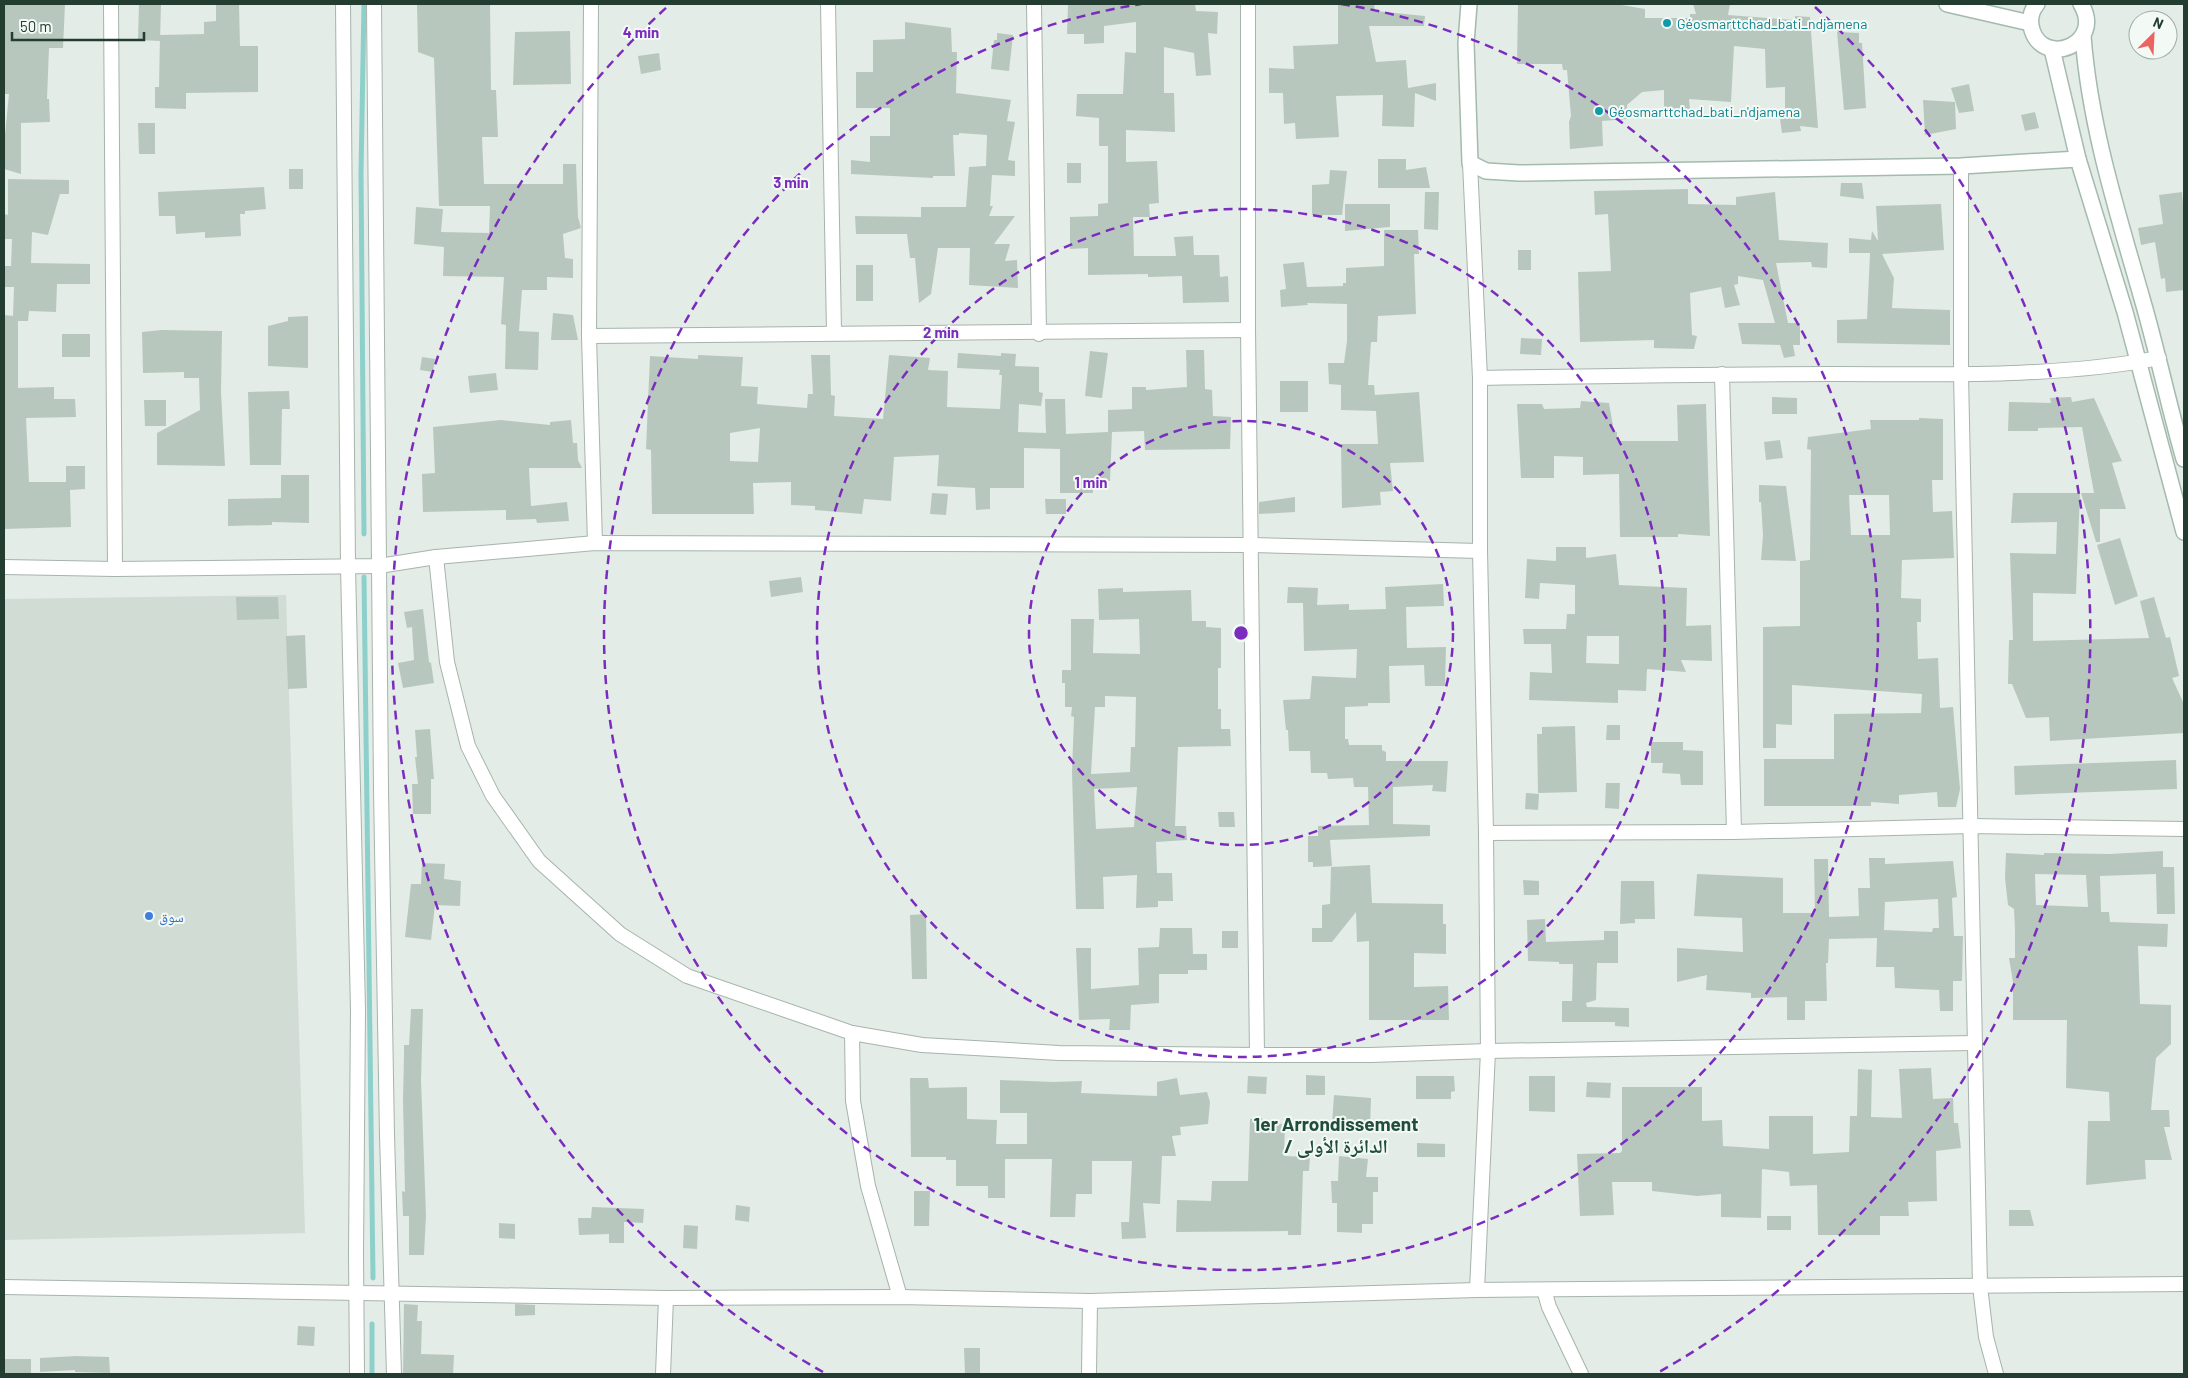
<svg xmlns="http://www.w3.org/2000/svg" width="2188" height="1378" font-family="Barlow,'Noto Naskh Arabic',sans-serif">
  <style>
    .built { fill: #d1dcd4 }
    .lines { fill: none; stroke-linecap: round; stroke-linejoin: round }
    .stream { stroke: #8dcfca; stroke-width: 5 }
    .building { fill: #b8c7be; fill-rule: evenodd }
    .street-casing { stroke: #a6b4ac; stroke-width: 16 }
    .secondary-casing { stroke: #a4baae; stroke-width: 18 }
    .street { stroke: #fff; stroke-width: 14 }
    .secondary { stroke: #fff; stroke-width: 15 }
    .ring { fill: none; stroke: #7b2cbf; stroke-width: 2.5; stroke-dasharray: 9 6 }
    .culture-dot { fill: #0f9aa8; stroke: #f3f9f5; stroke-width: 2 }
    .shop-dot { fill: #3f7fe0; stroke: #f3f9f5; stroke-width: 2 }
    .labels { text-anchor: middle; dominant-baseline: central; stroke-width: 4; stroke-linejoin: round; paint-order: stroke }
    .culture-label { font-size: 14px; fill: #0d838f; stroke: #f3f9f5; text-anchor: start }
    .shop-label { font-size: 14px; fill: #366cbe; stroke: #f3f9f5; text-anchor: start }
    .district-label { font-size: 19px; font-weight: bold; fill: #204e38; stroke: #f3f9f5 }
    .centre { fill: #7b2cbf; stroke: #f3f9f5; stroke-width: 2.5 }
    .ring-label { font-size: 15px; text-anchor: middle; font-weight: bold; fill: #7b2cbf; stroke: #f3f9f5; stroke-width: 4; stroke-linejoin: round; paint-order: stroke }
  </style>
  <rect width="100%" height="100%" fill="#e3ece6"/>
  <!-- built -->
  <path class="built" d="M286,595L305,1233L4,1240V599Z"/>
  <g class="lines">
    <!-- stream -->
    <g class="stream">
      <path d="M364,4L361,173L364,534"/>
      <path d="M364,577L373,1278"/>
      <path d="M372,1324V1374"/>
    </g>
  </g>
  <!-- building -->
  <g class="building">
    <path d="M4,4H65L63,48H49L47,99H49L50,122L21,123V174L4,169V145L9,94H4Z"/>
    <path d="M139,4H161L160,41L138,40Z"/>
    <path d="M216,4H239L240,46H258V92L186,93V109L155,108V87H159L160,35L204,34V22L216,21Z"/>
    <path d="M417,4H490L491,90H496L498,137H482L484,184H563V164H576L578,217L581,228L563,234L565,258L573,259V278L547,277V290H522L519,331L539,332L538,370L505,369L506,325L501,324L504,277L443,276L444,247L414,244L416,207L443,209L441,232L489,233L490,206H439L434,58L418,52Z"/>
    <path d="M1068,4H1195L1196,11L1218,12L1217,34L1208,33L1211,75L1196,76L1194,53L1164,47V93H1174L1175,132L1126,130V162L1157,161L1159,203L1149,204L1150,217H1133L1134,256H1176L1174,237L1193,236L1194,255H1219L1220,277L1228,276L1229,302L1183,303L1182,276L1148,277V274L1088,275V248L1070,249V217L1098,216V204L1108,203V146H1099V118L1076,116L1077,94H1123L1125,52L1136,53V22L1104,26V43L1084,44V34H1067Z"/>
    <path d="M1338,4H1374L1375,11L1425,16L1424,26H1369L1376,62L1406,60L1408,88L1436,83V101L1415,93L1414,127L1382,126L1383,95L1336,96L1339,137L1296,139L1295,123L1284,124L1283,93H1269V68L1294,69L1293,46L1338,44Z"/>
    <path d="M1518,4H1616L1645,9V18H1690V14H1696L1693,4H1730L1728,15L1795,20V16L1810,17L1818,128L1800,126L1801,131L1782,133L1780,119L1785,118V87L1766,88L1765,49L1734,46L1731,102L1689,99L1690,110H1664V90L1642,92L1627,105L1628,119L1602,121L1603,146L1570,149L1569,122L1571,116L1567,70H1563L1562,64H1517Z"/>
    <path d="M905,22L951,28L952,52H957L956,93L1011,100L1007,121L1015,122L1008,160L1015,161V176L992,175L990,206H993L989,216H1015L994,244H1010L1005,261L1017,260L1018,288L969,285L970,248H938L931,294L919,303L915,258H910L907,234H856L855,216L921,217V207H966L969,167L986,166L987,135L959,133V135H953L955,176H933V178L851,174V160L870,162V136H890V108H856V72H873V40L905,39Z"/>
    <path d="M570,31L571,84L513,85L515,32Z"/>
    <path d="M1837,32L1859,33V43H1862L1866,108L1844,110Z"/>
    <path d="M997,33L1013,35L1009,71L991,69L994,40H997Z"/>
    <path d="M659,53L661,70L641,74L638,56Z"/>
    <path d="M1969,84L1974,111L1959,113L1951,88Z"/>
    <path d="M1923,100L1955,102L1956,129L1925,135Z"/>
    <path d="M2035,112L2039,128L2025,131L2021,115Z"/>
    <path d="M138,123H155V154H139Z"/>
    <path d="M1378,159H1406V170L1426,167L1430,188H1378Z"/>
    <rect x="1067" y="163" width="14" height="20"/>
    <rect x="289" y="169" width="14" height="20"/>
    <path d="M1330,170L1347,171L1342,215H1312V185L1329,184Z"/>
    <path d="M8,179L69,180V194H60L48,235L32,232L31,263L90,264V284H57L56,312L29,311L28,321H18V388L54,387V399H75L76,417L26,418L29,482H66V466H85V489L70,490L71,527L4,529V315L13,316L14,287H4V266H11L12,239H4V214L8,215Z"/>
    <path d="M1841,183H1862L1864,199L1840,196Z"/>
    <path d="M264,187L266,209L245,211V214H240L241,236L205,238V232L176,234L175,216H159L158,192Z"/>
    <path d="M1688,189V204L1736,205V197L1775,192L1779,240L1828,243L1827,268L1812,267L1811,262L1776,263L1788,323H1800V345H1793L1795,356L1784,358L1780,345L1742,344L1738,323H1775L1763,280L1738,276V284L1734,285L1740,305L1725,308L1721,287L1690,293L1692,335L1697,336L1694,349L1654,348V340L1580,342L1578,272L1611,271L1608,214L1595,215L1594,191Z"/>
    <path d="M1425,192H1439L1438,230L1424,229Z"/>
    <path d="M2182,192L2184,216V290L2166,292L2165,278L2161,279L2155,242L2141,245L2138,228L2163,224L2159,195Z"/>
    <path d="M1345,204H1390V227L1345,231Z"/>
    <path d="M1941,204L1944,250L1882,254L1894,278L1892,308L1950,310V345L1837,343V320L1867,319L1870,253H1849V238L1871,240L1872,231L1878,241L1876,206Z"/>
    <path d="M1384,230H1418L1419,254H1414L1416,314L1378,316L1377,342H1371L1368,385H1374L1375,395L1419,392L1424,462L1390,463L1393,491L1380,492L1381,505L1342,508L1341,444H1378L1376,411L1341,410V385L1329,384L1328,363H1344L1347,341V304L1307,303L1308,305L1281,307L1280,290L1286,289L1283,264L1304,262L1307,287L1343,286V283H1346V268L1384,266Z"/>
    <rect x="1518" y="250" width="13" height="20"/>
    <rect x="856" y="265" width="17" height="36"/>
    <path d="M553,313L573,315L578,340H551Z"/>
    <path d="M308,316V368L268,366V326L288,321V317Z"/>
    <path d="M162,330L222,331L221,392L225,466L157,465V433L200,410L199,378H184V372L143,373L142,332Z"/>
    <rect x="62" y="334" width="28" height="23"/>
    <path d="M1521,338L1542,339L1541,355L1520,354Z"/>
    <path d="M1186,350H1204L1205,389L1212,390L1213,416L1231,417L1230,449L1145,450L1144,431L1112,432L1110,481L1093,480V493H1060V449L1024,448V488H990V509L976,510L975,488L937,486L939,455L894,457L891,501L864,499L862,514L815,510V506L791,505V482L753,483L754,514H652L651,450L646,449L650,356L698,359V355L743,357L741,386L758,387L757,404L807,408L808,394H813L811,355H830L831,395L835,396L834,416L883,419L889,355L930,358L928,370L948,371L947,407L1000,409L1002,375H999L1000,370L957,368L958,353L1001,356V353L1016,354L1015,366L1039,367V392L1043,393L1041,406L1019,404L1018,432L1046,433L1045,399H1065L1066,434L1108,432V410L1132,409V387H1146V390L1187,387ZM760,428L758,462L730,461V433Z"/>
    <path d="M1090,351L1108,353L1102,398L1085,396Z"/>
    <path d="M422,357L435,359L433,372L420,370Z"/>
    <path d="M496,373L498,390L470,393L468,376Z"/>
    <rect x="1280" y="381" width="28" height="31"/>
    <path d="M289,391L290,409H282L281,465H250L248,392Z"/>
    <path d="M1772,397L1797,398V414H1772Z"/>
    <path d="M2071,397L2072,402L2094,398L2122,461L2112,463L2126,509H2100V542H2096L2081,493H2094L2082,427L2038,428V431H2008L2009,402L2051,403L2050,398Z"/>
    <path d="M144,400H166V426H145Z"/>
    <path d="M1581,401L1609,403L1614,432H1617V441H1678L1677,405L1706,404L1710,536L1678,534V537H1620L1619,474L1583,475V457L1554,456V478H1521L1517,404H1542L1544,409L1580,408Z"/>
    <path d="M1919,418L1943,419V480H1932L1933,512L1952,511L1954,558L1902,560L1901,598L1921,599V622H1917L1918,659L1938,658L1940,708L1953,707L1960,789L1956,807H1938L1937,792L1899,795V804L1871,802V806H1764V759H1834V714L1921,713L1922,694L1792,685V725L1776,724V748H1763V627L1800,626V561L1810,560L1811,450L1807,449L1808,437L1871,429L1870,420H1919ZM1849,495H1889L1890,535H1851Z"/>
    <path d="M501,420L550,425V422L571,420L573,443H577L578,460L582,468H529L531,506L567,502L569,521L537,523L536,519L506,520V510L423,512L422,474L435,473L433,427Z"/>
    <path d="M1780,440L1783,458L1766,460L1764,442Z"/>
    <path d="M281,475H309V523L272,522V525L228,526V499L281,498Z"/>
    <path d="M1759,485L1786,486L1796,561L1761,560L1763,535L1761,502H1759Z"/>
    <path d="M932,493L948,494L946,515L930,514Z"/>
    <path d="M2013,493H2080L2076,594L2033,593V641L2149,638L2140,601L2154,597L2166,638L2170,637L2179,676L2172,678L2184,704V733L2050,741L2049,717L2026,718L2012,684H2008L2009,640H2013L2010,553L2056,554L2057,522L2011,523Z"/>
    <path d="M1295,497V512L1259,514V502Z"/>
    <path d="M1045,499H1066V514H1046Z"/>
    <path d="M2120,538L2138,596L2115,605L2097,545Z"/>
    <path d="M1556,547H1586V558L1616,554L1619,585L1687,588L1686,626L1711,625L1712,661L1681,660L1686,672L1647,669L1646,691L1618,690V703L1529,700L1530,672L1552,673L1551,644H1524L1523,629H1566L1567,614H1575V585L1540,583L1539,599L1525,598L1527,559L1556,561ZM1587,636H1619V664L1586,663Z"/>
    <path d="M801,577L803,592L771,597L769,581Z"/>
    <path d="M1443,584L1444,606L1406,607L1407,648L1446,647L1445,686H1425L1424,665L1389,666L1390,703H1368V706L1345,707V739H1348L1349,745H1382V750L1386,752V761H1448L1446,792L1432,791L1433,785L1393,787V824L1430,825V836L1330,840L1332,866L1313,867V862H1308V836H1318V826L1369,825L1368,787H1354L1353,778L1328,779L1327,773H1311L1310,751H1289L1288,730H1286L1283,700L1310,699L1312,676L1356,678L1357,649L1304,651L1303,603H1287L1288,587L1318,588L1317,605L1349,604V610L1386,609L1385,587Z"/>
    <path d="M1123,588V592L1191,590L1192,621H1206V627L1221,628V668H1218V709H1221V729H1230L1231,746L1178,747L1175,826H1186L1187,840L1156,842L1157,873H1172L1173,901H1158V907L1136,908L1137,875L1103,877L1104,909H1076L1072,773L1074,717L1071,716L1072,707H1065V683H1062V670H1071V619H1094L1093,653L1140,654L1139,619L1099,620L1098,589ZM1105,696L1136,697L1135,747H1131L1130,772L1091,774L1095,707H1105ZM1137,787L1134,827L1096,829L1094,789Z"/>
    <path d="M236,597H278L279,619L237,620Z"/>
    <path d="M423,609L429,662L431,663L434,683L403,688L398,663L414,660L412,627L407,628L404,612Z"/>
    <path d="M305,635L307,688L288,689L286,636Z"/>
    <path d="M1607,725H1620V740H1606Z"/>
    <path d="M1575,726L1577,792L1538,793L1537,734H1542V727Z"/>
    <path d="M430,729L434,779H431V814H413L412,784H418L415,757H417L415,730Z"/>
    <path d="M1651,742H1683V750L1703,751V785H1681L1680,774L1662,773L1663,763H1651Z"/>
    <path d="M2176,760L2177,789L2015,795L2014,766Z"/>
    <path d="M1606,783H1620L1619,809L1605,808Z"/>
    <path d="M1526,793L1539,794L1538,810L1525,809Z"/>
    <path d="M1218,812H1234L1235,827H1219Z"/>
    <path d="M2163,851V867H2174L2175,914H2157L2156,874L2100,876L2101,912H2109L2110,922L2168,924L2167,947L2138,946L2140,1004L2171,1005V1044L2156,1058L2151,1110H2169L2170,1127H2164L2172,1160H2145L2146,1179L2086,1185L2088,1121H2110L2109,1092L2066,1088L2067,1020H2013V982L2009,958H2015V929L2014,909L2008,905L2005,878L2006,853L2044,855V853L2110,854ZM2035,874L2086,875L2088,907L2036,905Z"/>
    <path d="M1869,858H1885V864L1953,861L1957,897L1952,898L1954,936H1963L1962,981H1953V1011H1940L1939,990L1895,988L1894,967H1876L1877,938L1829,939L1828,963H1826L1827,1001H1805V1020H1787V997L1751,998V993L1706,990L1707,975L1677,982V948L1743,952L1742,918L1694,916L1697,874L1783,878V913H1815L1814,859H1828L1829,917L1859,916L1858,888H1870ZM1938,899L1939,928H1933L1932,932L1884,930L1885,902Z"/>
    <path d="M422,863L445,864L444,879L461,881L460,906L435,905L431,940L405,937L411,884H421Z"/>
    <path d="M1370,865L1372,903L1443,904V924H1446V954L1414,953V987L1448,986L1449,1020H1369V941L1357,942L1356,912L1332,942H1312V928H1322V905L1330,904L1331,867Z"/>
    <path d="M1523,880L1539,881V895H1524Z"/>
    <path d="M1621,881H1654L1655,919H1635V923L1620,924Z"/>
    <path d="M926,914L927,979H912L910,915Z"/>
    <path d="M1545,919L1546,942L1604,940V931H1618V963H1597L1596,1000L1586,1003L1587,1007L1629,1008V1027L1615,1026V1022H1562V1001H1572L1573,964H1559V962L1528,961L1527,920Z"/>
    <path d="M1160,928H1192L1193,954H1207V970H1188V974H1159V1003L1131,1005L1130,1030H1109L1110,1019L1079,1020L1076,948H1091V989L1139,985L1138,948L1159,947Z"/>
    <rect x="1222" y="931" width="16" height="17"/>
    <path d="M411,1009H423L421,1080L426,1215L424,1255H409V1216H403L402,1191L405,1192L403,1100L404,1055V1045H409Z"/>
    <path d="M1931,1068L1933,1099L1953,1098L1954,1123H1958L1961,1148L1936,1151L1937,1201L1908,1202L1909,1216H1880V1235H1818L1817,1185L1790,1186L1789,1172L1762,1169L1761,1218L1721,1217V1194L1697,1196L1652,1191V1182H1612L1614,1215L1580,1216L1577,1154L1620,1153L1622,1151V1087H1702V1121L1722,1120L1723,1146L1769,1149V1116H1813V1154L1849,1152L1850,1116H1857L1858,1069L1872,1070L1871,1117L1902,1118L1899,1069Z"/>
    <path d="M1306,1075L1325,1076V1095H1306Z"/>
    <path d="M1248,1076L1267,1077L1266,1094L1247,1093Z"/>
    <path d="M1416,1076H1454L1455,1091L1451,1092V1099H1416Z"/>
    <path d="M1529,1076H1555V1112L1529,1111Z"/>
    <path d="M910,1078H928L929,1088L967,1087V1119L997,1120L996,1144H1027V1113H1000V1080L1053,1082L1082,1081L1081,1093L1157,1096V1082L1177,1078L1180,1095L1207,1092L1210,1102L1208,1124L1180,1127L1181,1135L1172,1136L1176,1156H1162L1160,1204L1143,1203L1146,1238L1122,1239L1121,1222H1129L1132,1161H1092V1194H1076L1075,1217H1050L1052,1159H1005V1198H988V1186H956V1160H946V1157H911Z"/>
    <path d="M1587,1082L1611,1083L1610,1098L1586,1097Z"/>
    <path d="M1334,1095L1371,1098L1370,1130L1354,1129V1126L1332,1124Z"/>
    <path d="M1262,1118L1263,1123L1285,1124L1284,1156L1310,1157L1309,1171H1303L1301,1235H1288V1231L1176,1232L1177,1200L1211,1201L1212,1181H1248L1250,1119Z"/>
    <path d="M1417,1143L1445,1144V1157H1417Z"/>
    <path d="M1339,1156L1368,1159L1366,1177H1378V1192H1373V1224H1362V1233L1337,1232V1203H1332L1331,1181H1338Z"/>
    <path d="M914,1191H930L929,1226H914Z"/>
    <path d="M736,1205L750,1207L749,1222L735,1220Z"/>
    <path d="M592,1207L644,1209L643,1223L624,1222V1243H609V1234L579,1235L578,1218H591Z"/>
    <path d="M2009,1210H2030L2034,1226H2009Z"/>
    <rect x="1767" y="1216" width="24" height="14"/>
    <path d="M499,1223L515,1224V1239L499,1238Z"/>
    <path d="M684,1225L698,1226L697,1249L683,1248Z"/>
    <path d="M404,1304L418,1305L417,1321H422L421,1354L454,1355L453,1374H403Z"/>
    <path d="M515,1304L535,1305V1315L515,1316Z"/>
    <path d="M298,1326L315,1327L314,1346L297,1345Z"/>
    <path d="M964,1348H980V1374H965Z"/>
    <path d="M76,1356L109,1357L110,1373L75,1372V1370L40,1372V1358Z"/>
    <rect x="4" y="1359" width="27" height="15"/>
  </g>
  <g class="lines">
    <defs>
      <g id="street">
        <path d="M343,4L348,566L358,1010L356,1253L357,1374"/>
        <path d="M374,4L381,790L387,1135L394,1374"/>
        <path d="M591,4L589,336L595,543"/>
        <path d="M828,4L834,332"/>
        <path d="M1034,4L1039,334"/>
        <path d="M1248,4V330L1257,1055H1371L1488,1051L1974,1043"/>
        <path d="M1470,163L1480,378V551L1486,833L1488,1051L1477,1290L2184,1284"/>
        <path d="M1961,166V374L1980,1286L1986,1337L1996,1374"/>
        <path d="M589,336C809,332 1028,334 1248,330"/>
        <path d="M1722,374L1734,832"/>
        <path d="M1480,378C1598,376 1716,374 1835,374C1943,374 2053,378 2159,358"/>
        <path d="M436,557L447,662L468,746L493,796L539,861L620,934L687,976L852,1033L922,1045L1059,1053L1257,1055"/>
        <path d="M4,567L115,569L111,4"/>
        <path d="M115,569L379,566L436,557L595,543L1252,545L1480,551"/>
        <path d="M1486,833L1734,832L1971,826L2184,829"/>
        <path d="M852,1033L853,1101L868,1186L900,1297"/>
        <path d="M4,1287L666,1298"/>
        <path d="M1544,1290L1549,1307L1581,1374"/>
        <path d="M663,1374L666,1298L900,1297L1090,1301L1477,1290"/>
        <path d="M1089,1374L1090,1301"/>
      </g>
      <g id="secondary">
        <path d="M1469,4L1466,43L1470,163L1486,171L1519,173L1961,166L2078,159"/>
        <path d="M1947,4L2030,23"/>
        <path d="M2037,4C2031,11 2029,20 2032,30C2044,68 2105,44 2081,4"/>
        <path d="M2083,36C2090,128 2118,214 2143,302C2158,354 2169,407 2184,459"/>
        <path d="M2052,49L2078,159L2125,312L2184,532"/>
      </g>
    </defs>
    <!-- street casing -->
    <use href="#street" class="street-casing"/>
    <!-- secondary casing -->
    <use href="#secondary" class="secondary-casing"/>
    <!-- street -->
    <use href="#street" class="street"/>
    <!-- secondary -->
    <use href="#secondary" class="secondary"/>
  </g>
  <!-- distance rings -->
  <g class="ring">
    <circle cx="1241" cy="633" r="212"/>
    <circle cx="1241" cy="633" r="424"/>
    <path d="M1341 4A637 637 0 1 1 1141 4"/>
    <path d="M823 1372A849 849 0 0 1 667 7M1815 7A849 849 0 0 1 1659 1372"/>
  </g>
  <!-- markers -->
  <g class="culture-dot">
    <circle cx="1667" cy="23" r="5"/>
    <circle cx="1599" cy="111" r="5"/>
  </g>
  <circle class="shop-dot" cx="149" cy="916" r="5"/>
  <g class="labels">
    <!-- culture labels -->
    <g class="culture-label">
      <text x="1677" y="23">Géosmarttchad_bati_ndjamena</text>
      <text x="1609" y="111">Géosmarttchad_bati_n'djamena</text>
    </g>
    <!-- shop labels -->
    <g class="shop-label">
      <text x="159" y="916">سوق</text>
    </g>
    <!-- district labels -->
    <g class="district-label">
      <text x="1336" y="1123">1er Arrondissement<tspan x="1336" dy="22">/ الدائرة الأولى</tspan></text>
    </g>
  </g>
  <circle cx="1241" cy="633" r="8" class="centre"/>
  <g class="ring-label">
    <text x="641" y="38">4 min</text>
    <text x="791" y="188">3 min</text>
    <text x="941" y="338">2 min</text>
    <text x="1091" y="488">1 min</text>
  </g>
  <!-- border -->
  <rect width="2188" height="1378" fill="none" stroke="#233d30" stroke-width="10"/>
  <!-- north arrow -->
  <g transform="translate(2153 35) rotate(24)"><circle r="24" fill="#f3f9f5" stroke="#a0aea6"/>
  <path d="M0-4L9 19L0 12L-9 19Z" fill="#ec6360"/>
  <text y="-8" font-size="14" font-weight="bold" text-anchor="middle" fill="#233d30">N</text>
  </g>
  <!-- scale -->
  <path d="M12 32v8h132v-8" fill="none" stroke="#233d30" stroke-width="2.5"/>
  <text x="20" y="32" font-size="15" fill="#233d30" stroke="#f3f9f5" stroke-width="4" paint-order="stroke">50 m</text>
</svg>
